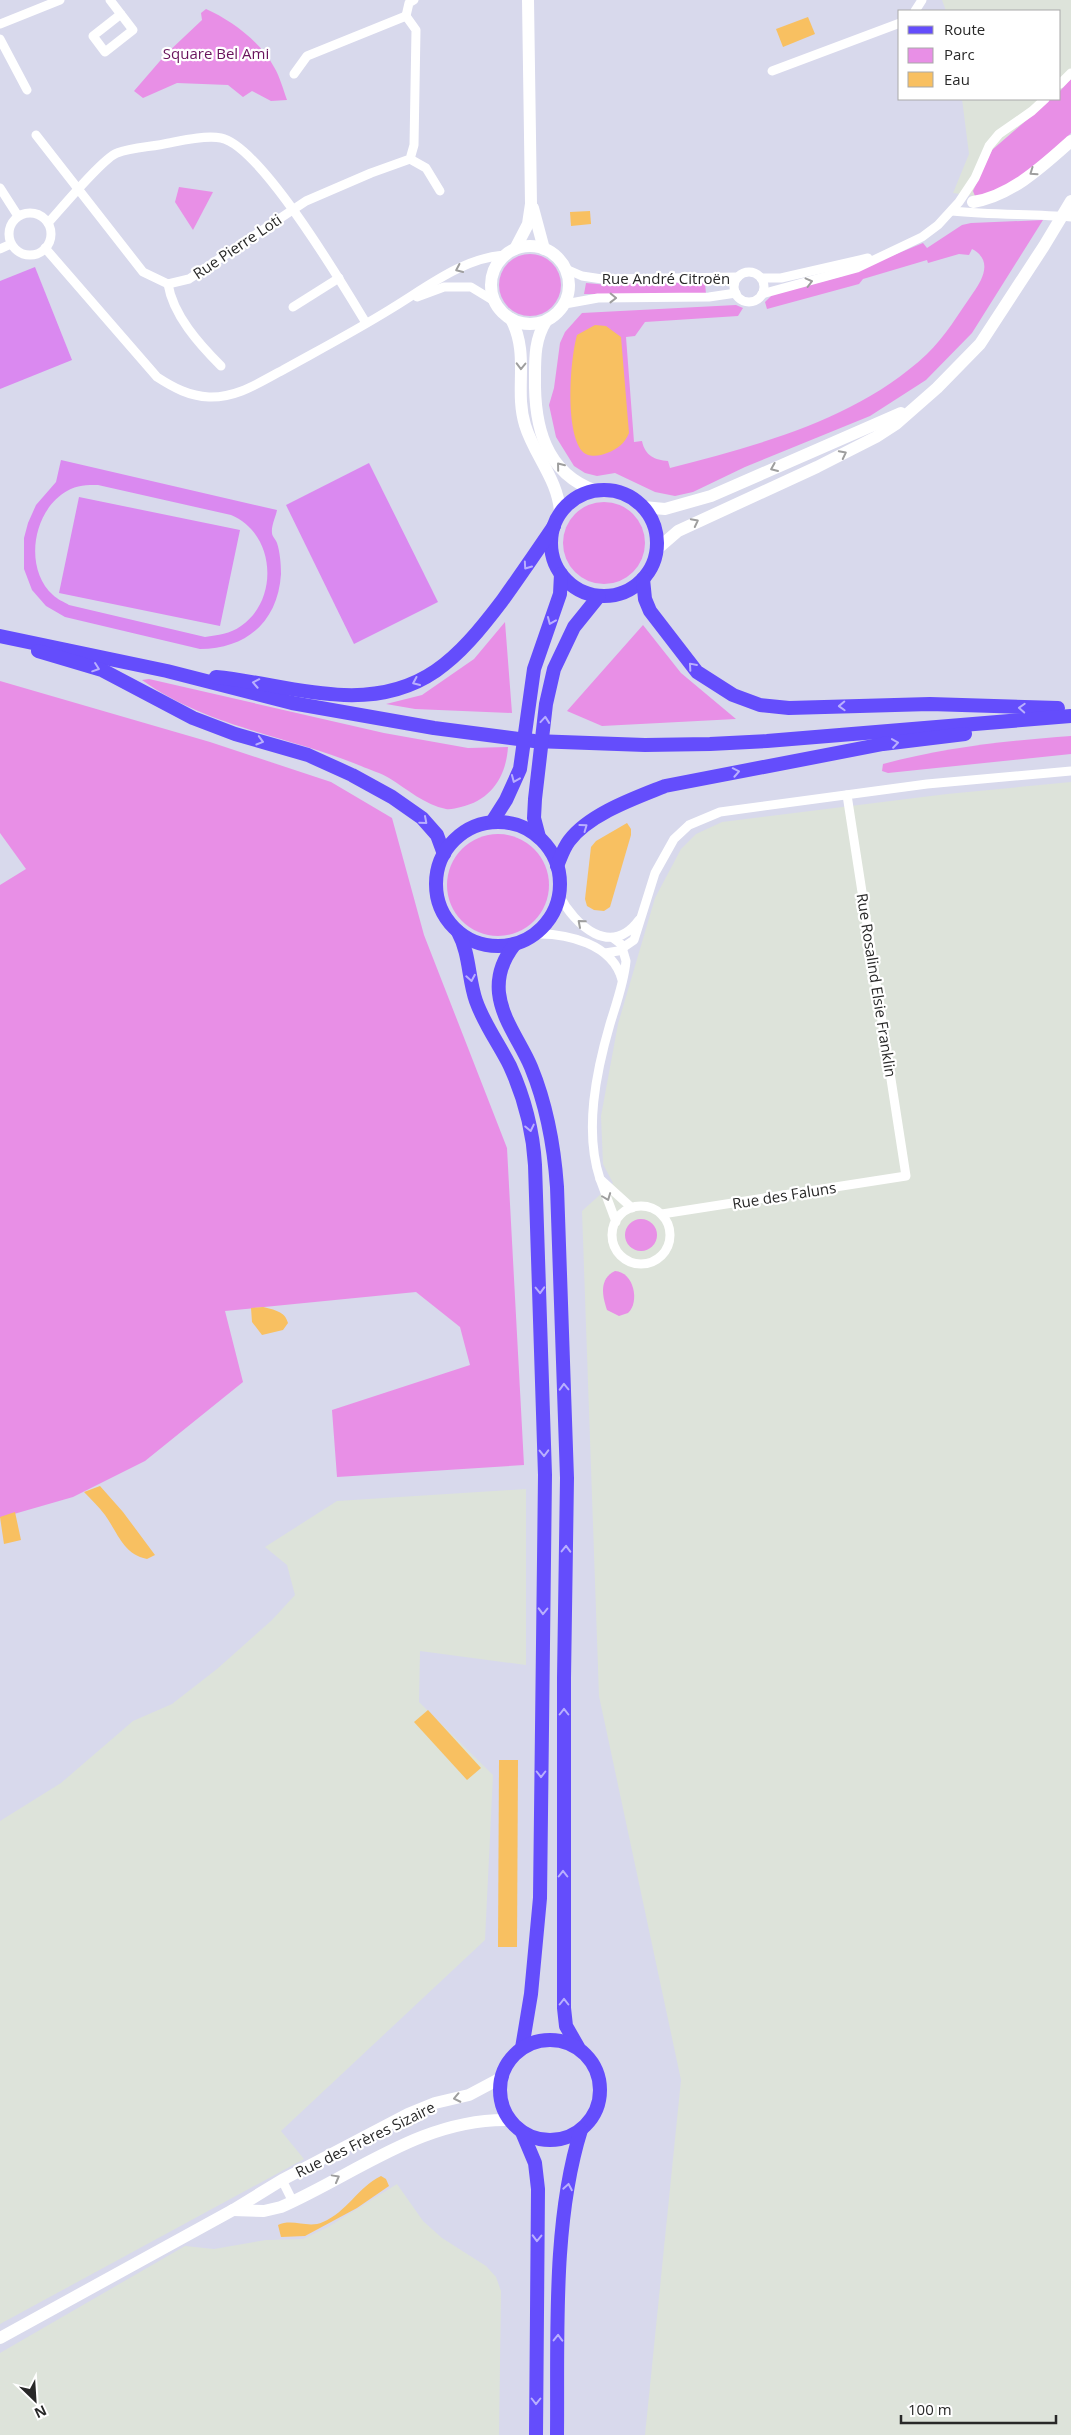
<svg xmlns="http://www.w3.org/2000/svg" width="1071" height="2435" font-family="'Open Sans',sans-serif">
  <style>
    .industrial { fill: #dde3da }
    .green { fill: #e88fe6 }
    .pitch { fill: #da89f0; fill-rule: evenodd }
    .water { fill: #f8c061 }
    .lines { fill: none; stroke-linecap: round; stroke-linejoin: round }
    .street { stroke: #fff; stroke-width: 9 }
    .secondary { stroke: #fff; stroke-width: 12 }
    .primary { stroke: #644dfc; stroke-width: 14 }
    .oneway { stroke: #9e9e9e }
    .oneway2 { stroke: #b9affe }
    .labels { text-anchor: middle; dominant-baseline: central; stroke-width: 4.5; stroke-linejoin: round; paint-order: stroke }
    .park-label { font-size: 15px; fill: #69135c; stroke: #fff }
    .street-label { font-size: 15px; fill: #282828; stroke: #fff }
  </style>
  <rect width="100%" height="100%" fill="#d8d9ec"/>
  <!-- industrial -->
  <g class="industrial">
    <path d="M942,0H1071V79L1060,91V11H946Z"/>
    <path d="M962,99H1051L992,150L973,191L975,196L953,193L969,154Z"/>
    <path d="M1071,782V2435H645L681,2080L599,1696L582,1211L613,1183L603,1164L601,1116L618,1024L655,898L681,849L696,834L722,822L947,794Z"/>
    <path d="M526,1489V1665L420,1651L419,1702L493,1775L485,1940L281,2131L304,2159L0,2324V1821L61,1783L133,1721L172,1704L217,1669L272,1620L295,1595L287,1565L265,1547L337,1501Z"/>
    <path d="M397,2184L423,2221L442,2238L486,2266L496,2277L501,2291L499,2435H0V2353L185,2246L214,2249L266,2240L303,2239L328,2227Z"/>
  </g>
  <!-- green -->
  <g class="green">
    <path d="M206,9C231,20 261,42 274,67C280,77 283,89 287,100L271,101L252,91L243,97L228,85L177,83L143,98L134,91L166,54L202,20L201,13Z"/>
    <path d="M1071,79V133C1051,154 1004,195 975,196L973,191L992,150L1051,99H1060V91Z"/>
    <path d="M179,187L213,192L193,230L175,202Z"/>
    <path d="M1043,220L972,333L926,380L870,416L745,467L693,492L675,496L655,492L615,473L597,476L585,473L574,466L556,437L549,405L554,388L560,343L565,332L582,313L736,305L743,308L738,316L645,322L635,336L626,337L634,442L642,441C645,456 655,460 668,461L670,468C759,445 858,419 927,354C945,337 959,313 973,293C983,279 993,260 972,249L969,255L959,254L928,263L927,260L863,279L859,284L767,309L765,302L772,295L843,276L923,243L927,248L962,225L971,223Z"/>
    <circle cx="530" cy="285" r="31"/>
    <path d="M628,282L705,283L706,294H584L586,283L619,286Z"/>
    <circle cx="604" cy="543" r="41"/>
    <path d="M505,622L512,713L415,709L386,704L422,695L474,659Z"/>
    <path d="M643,625L681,673L736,719L602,726L567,711Z"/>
    <path d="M149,679L384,733L468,748L508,747C506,777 491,800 461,807C456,808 450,810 446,809C425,805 407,789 389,778C381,773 370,770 361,766C289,736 207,727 142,680Z"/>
    <path d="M0,681L210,742L331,782L392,818L424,935L507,1148L524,1465L337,1477L332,1410L470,1365L460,1327L416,1292L225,1311L243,1382L145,1461L73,1497L0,1518V885L26,869L0,833Z"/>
    <path d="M1071,736V754L888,773L882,771L883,764C948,747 1005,741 1071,736Z"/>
    <circle cx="498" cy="885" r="51"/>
    <circle cx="641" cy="1235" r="16"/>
    <path d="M615,1271C634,1272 640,1302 628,1313L619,1316L607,1310C602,1295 599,1279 615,1271Z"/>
  </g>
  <!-- pitch -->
  <g class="pitch">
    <path d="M35,267L72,360L0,389V281Z"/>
    <path d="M61,460L277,510C276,516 271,526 272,533C272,536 276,540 277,543C280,552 281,564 281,574C278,622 246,649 200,649L65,617L46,606L32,590L24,569V538L28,523L36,505L56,482ZM98,485L231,515C275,533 280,599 241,626C230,634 218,635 205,637L69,605C64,602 57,599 53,595C23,568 33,510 67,491C77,485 87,485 98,485Z"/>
    <path d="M369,463L438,602L354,644L286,505Z"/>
    <path d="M79,497L240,530L220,626L59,593Z"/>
  </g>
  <!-- water -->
  <g class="water">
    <path d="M808,17L815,34L783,47L776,29Z"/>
    <path d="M590,211L591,224L571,226L570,212Z"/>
    <path d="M595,325L606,326L621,337L629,433C625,443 618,449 607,453C600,456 588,458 582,451C565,430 570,360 577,335Z"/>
    <path d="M627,823L631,829V835L610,907L604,911L594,910L587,906L585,899L591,847L596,841Z"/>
    <path d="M263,1307C274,1310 285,1311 288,1323L283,1330L262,1335L252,1322L251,1308Z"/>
    <path d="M100,1486L123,1512L155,1555L147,1559C123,1554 118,1533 105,1515C99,1507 91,1499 84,1492Z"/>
    <path d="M15,1512L21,1540L4,1544L0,1517Z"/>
    <path d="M428,1710L481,1768L467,1780L414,1722Z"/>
    <path d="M499,1760H518L517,1947H498Z"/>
    <path d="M381,2176L386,2179L389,2186L357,2208L305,2236L281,2237L278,2225C293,2218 308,2229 323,2222C347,2212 358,2187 381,2176Z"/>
  </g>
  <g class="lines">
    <!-- street -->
    <g class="street">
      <path d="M110,0L133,30L105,52L93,36L121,14"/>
      <path d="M915,11L922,0"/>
      <path d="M406,16L409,3L414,0"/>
      <path d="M0,24L60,0"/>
      <path d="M0,39L27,90"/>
      <path d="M772,71L900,23"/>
      <path d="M1060,84L1071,73"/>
      <path d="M36,135L143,272L168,284L189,279L306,201L371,173L410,159L414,145L416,30L406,16L307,56L294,74"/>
      <path d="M410,159L426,168L440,191"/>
      <path d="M0,188L18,216"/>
      <path d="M952,211C991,215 1031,214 1071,217"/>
      <circle cx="30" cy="234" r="21"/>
      <path d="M48,223C60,210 103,158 117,153C132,147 152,147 169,143C184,140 206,135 221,138C261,146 343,285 366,323"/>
      <path d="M45,248L157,377C174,388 189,396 209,397C237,398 260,382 283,370C319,350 355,331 389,310C426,288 462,258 505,255"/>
      <path d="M0,249L11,244"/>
      <path d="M566,269L582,276L602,279L738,277"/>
      <circle cx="749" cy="287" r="15"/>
      <path d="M761,278H781L868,258"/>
      <path d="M168,284C173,315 199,344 221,366"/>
      <path d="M762,294L857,268L922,237L938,225L959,202L975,178L989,146L999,134L1032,111L1045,99"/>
      <path d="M417,297L444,287H471L494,301"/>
      <path d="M565,304L598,298L709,297L736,293"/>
      <path d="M293,307L339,278"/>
      <path d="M559,895C575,926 611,958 639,920"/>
      <path d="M535,934C567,933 613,944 622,980"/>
      <path d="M605,953L618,951L634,940L655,873L674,839L689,825L720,812L927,784L1071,771"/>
      <path d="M600,1179C584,1131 596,1072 610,1024C616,1004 624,983 626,961L621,944L613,938"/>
      <circle cx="641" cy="1235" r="29"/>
      <path d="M662,1214L906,1176L847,795"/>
      <path d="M616,1222L600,1179L632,1208"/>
      <path d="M282,2180L293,2202"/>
    </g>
    <!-- secondary -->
    <g class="secondary">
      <path d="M973,202C1011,196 1043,166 1071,141"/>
      <path d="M533,208L544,249"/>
      <circle cx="530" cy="285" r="39"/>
      <path d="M515,249L528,224L531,204L528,0"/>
      <path d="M511,319C530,355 514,389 525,425C534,455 559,481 560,513"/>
      <path d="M546,321C535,339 535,356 535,376C534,426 545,473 596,491"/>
      <path d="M643,507L665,509L711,496L901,413"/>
      <path d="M656,550L678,531L817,467L876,437L896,424L937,388L980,344L1044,246L1071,201"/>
      <path d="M233,2210L264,2211L281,2207C356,2174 423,2118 509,2120"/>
      <path d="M0,2338L233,2210L282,2180L408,2114L435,2103L469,2095L501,2078"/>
    </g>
    <!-- primary -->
    <g class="primary">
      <circle cx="604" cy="543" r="53"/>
      <path d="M643,579L645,599L650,611L697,672L733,695L760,705L789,708L930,704L1058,708"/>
      <path d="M0,636L167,671L292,703L434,728L534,741L645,745L710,744L767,741L1071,716"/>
      <path d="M38,651L102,670L193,718L235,734L308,755L352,775L392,797L422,818L437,835L444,854"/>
      <path d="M216,677C259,681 301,694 344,695C422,698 458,659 502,601C520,576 537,551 554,526"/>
      <circle cx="498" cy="884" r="62"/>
      <path d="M492,822L506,800L520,769L534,669L560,594L561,574"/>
      <path d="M539,837L534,818L535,799L546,704L554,669L574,627L599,596"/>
      <path d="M557,866C561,857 563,849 569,841C589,814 635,798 665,786L883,744L965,734"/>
      <path d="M458,932C470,954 468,978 476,1001C484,1024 499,1044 510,1066C524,1097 533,1131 535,1165L545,1475L540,1898L531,1994L522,2048"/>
      <path d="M515,944C503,959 497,974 499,993C502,1020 521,1043 531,1067C547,1106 554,1145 557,1187L567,1478L564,1678V2008L566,2026L578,2047"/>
      <circle cx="550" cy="2090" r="50"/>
      <path d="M522,2132L535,2163L538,2189L536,2435"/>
      <path d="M557,2435C558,2339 552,2222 581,2130"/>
    </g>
  </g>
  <!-- one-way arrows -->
  <defs><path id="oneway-chevron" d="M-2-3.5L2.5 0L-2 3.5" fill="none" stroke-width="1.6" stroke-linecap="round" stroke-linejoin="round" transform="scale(1.25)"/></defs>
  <g class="oneway">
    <use href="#oneway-chevron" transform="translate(1033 172) rotate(145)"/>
    <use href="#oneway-chevron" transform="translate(459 269) rotate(155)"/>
    <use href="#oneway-chevron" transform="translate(809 282) rotate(-14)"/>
    <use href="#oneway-chevron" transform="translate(613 298) rotate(1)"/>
    <use href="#oneway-chevron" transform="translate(521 366) rotate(91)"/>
    <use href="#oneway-chevron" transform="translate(843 454) rotate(-27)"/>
    <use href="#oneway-chevron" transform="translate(560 466) rotate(-129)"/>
    <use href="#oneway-chevron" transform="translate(774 468) rotate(157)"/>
    <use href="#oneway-chevron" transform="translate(695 522) rotate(-27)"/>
    <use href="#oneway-chevron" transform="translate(581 923) rotate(-139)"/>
    <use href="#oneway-chevron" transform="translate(607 1197) rotate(69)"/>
    <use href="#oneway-chevron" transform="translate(457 2098) rotate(168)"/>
    <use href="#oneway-chevron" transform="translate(336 2178) rotate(-29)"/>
  </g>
  <g class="oneway2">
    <use href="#oneway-chevron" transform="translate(527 566) rotate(125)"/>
    <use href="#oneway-chevron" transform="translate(551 621) rotate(113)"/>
    <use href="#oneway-chevron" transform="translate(692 666) rotate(-131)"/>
    <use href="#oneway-chevron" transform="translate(96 668) rotate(19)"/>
    <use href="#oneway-chevron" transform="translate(416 682) rotate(156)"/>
    <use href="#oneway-chevron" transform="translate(256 683) rotate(-169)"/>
    <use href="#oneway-chevron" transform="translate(842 706) rotate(178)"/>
    <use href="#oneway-chevron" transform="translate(1022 708) rotate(-177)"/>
    <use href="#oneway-chevron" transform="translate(545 720) rotate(-85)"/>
    <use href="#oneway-chevron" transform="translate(260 741) rotate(16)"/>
    <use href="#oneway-chevron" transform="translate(895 743) rotate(-8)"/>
    <use href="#oneway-chevron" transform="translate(736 772) rotate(-11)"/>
    <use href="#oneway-chevron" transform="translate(515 779) rotate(113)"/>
    <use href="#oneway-chevron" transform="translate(424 821) rotate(41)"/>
    <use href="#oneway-chevron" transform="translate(584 827) rotate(-36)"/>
    <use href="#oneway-chevron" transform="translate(471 978) rotate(80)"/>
    <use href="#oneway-chevron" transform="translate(530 1128) rotate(78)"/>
    <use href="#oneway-chevron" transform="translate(540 1290) rotate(88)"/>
    <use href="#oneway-chevron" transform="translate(564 1387) rotate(-92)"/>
    <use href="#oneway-chevron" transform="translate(544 1453) rotate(89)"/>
    <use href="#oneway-chevron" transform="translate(566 1549) rotate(-89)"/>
    <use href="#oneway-chevron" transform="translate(543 1611) rotate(91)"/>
    <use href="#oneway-chevron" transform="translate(564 1712) rotate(-90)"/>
    <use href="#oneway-chevron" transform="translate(541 1774) rotate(90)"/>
    <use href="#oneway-chevron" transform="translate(563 1874) rotate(-90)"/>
    <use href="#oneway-chevron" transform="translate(564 2002) rotate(-90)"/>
    <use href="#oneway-chevron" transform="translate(568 2187) rotate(-80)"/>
    <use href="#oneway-chevron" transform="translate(537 2238) rotate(91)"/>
    <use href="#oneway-chevron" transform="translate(558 2338) rotate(-89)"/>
    <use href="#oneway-chevron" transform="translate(536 2401) rotate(90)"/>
  </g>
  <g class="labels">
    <!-- park labels -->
    <g class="park-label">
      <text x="216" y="53">Square Bel Ami</text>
    </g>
    <!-- street labels -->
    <g class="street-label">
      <text transform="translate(237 246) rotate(-34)">Rue Pierre Loti</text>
      <text x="666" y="278">Rue André Citroën</text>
      <text transform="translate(877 985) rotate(81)">Rue Rosalind Elsie Franklin</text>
      <text transform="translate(784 1195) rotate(-9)">Rue des Faluns</text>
      <text transform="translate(365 2139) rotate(-26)">Rue des Frères Sizaire</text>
    </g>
  </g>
  <!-- legend -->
  <rect x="898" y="10" width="162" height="90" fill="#ffffff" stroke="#a9a9a9"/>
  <rect x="908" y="26" width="25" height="8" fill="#644dfc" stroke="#a9a9a9"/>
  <text x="944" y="35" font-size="15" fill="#282828">Route</text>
  <rect x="908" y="48" width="25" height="15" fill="#e88fe6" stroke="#a9a9a9"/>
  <text x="944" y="60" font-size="15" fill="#282828">Parc</text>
  <rect x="908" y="72" width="25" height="15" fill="#f8c061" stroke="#a9a9a9"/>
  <text x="944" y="85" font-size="15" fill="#282828">Eau</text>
  <!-- north arrow -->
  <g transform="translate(35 2400) rotate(155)" stroke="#ffffff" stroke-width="4" paint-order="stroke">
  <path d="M0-4L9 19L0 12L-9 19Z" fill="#282828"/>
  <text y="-8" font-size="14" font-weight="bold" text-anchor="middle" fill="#282828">N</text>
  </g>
  <!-- scale -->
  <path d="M901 2415v8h155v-8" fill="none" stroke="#282828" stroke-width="2.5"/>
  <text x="908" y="2415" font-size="15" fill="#282828" stroke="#ffffff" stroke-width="4" paint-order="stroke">100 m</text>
</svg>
